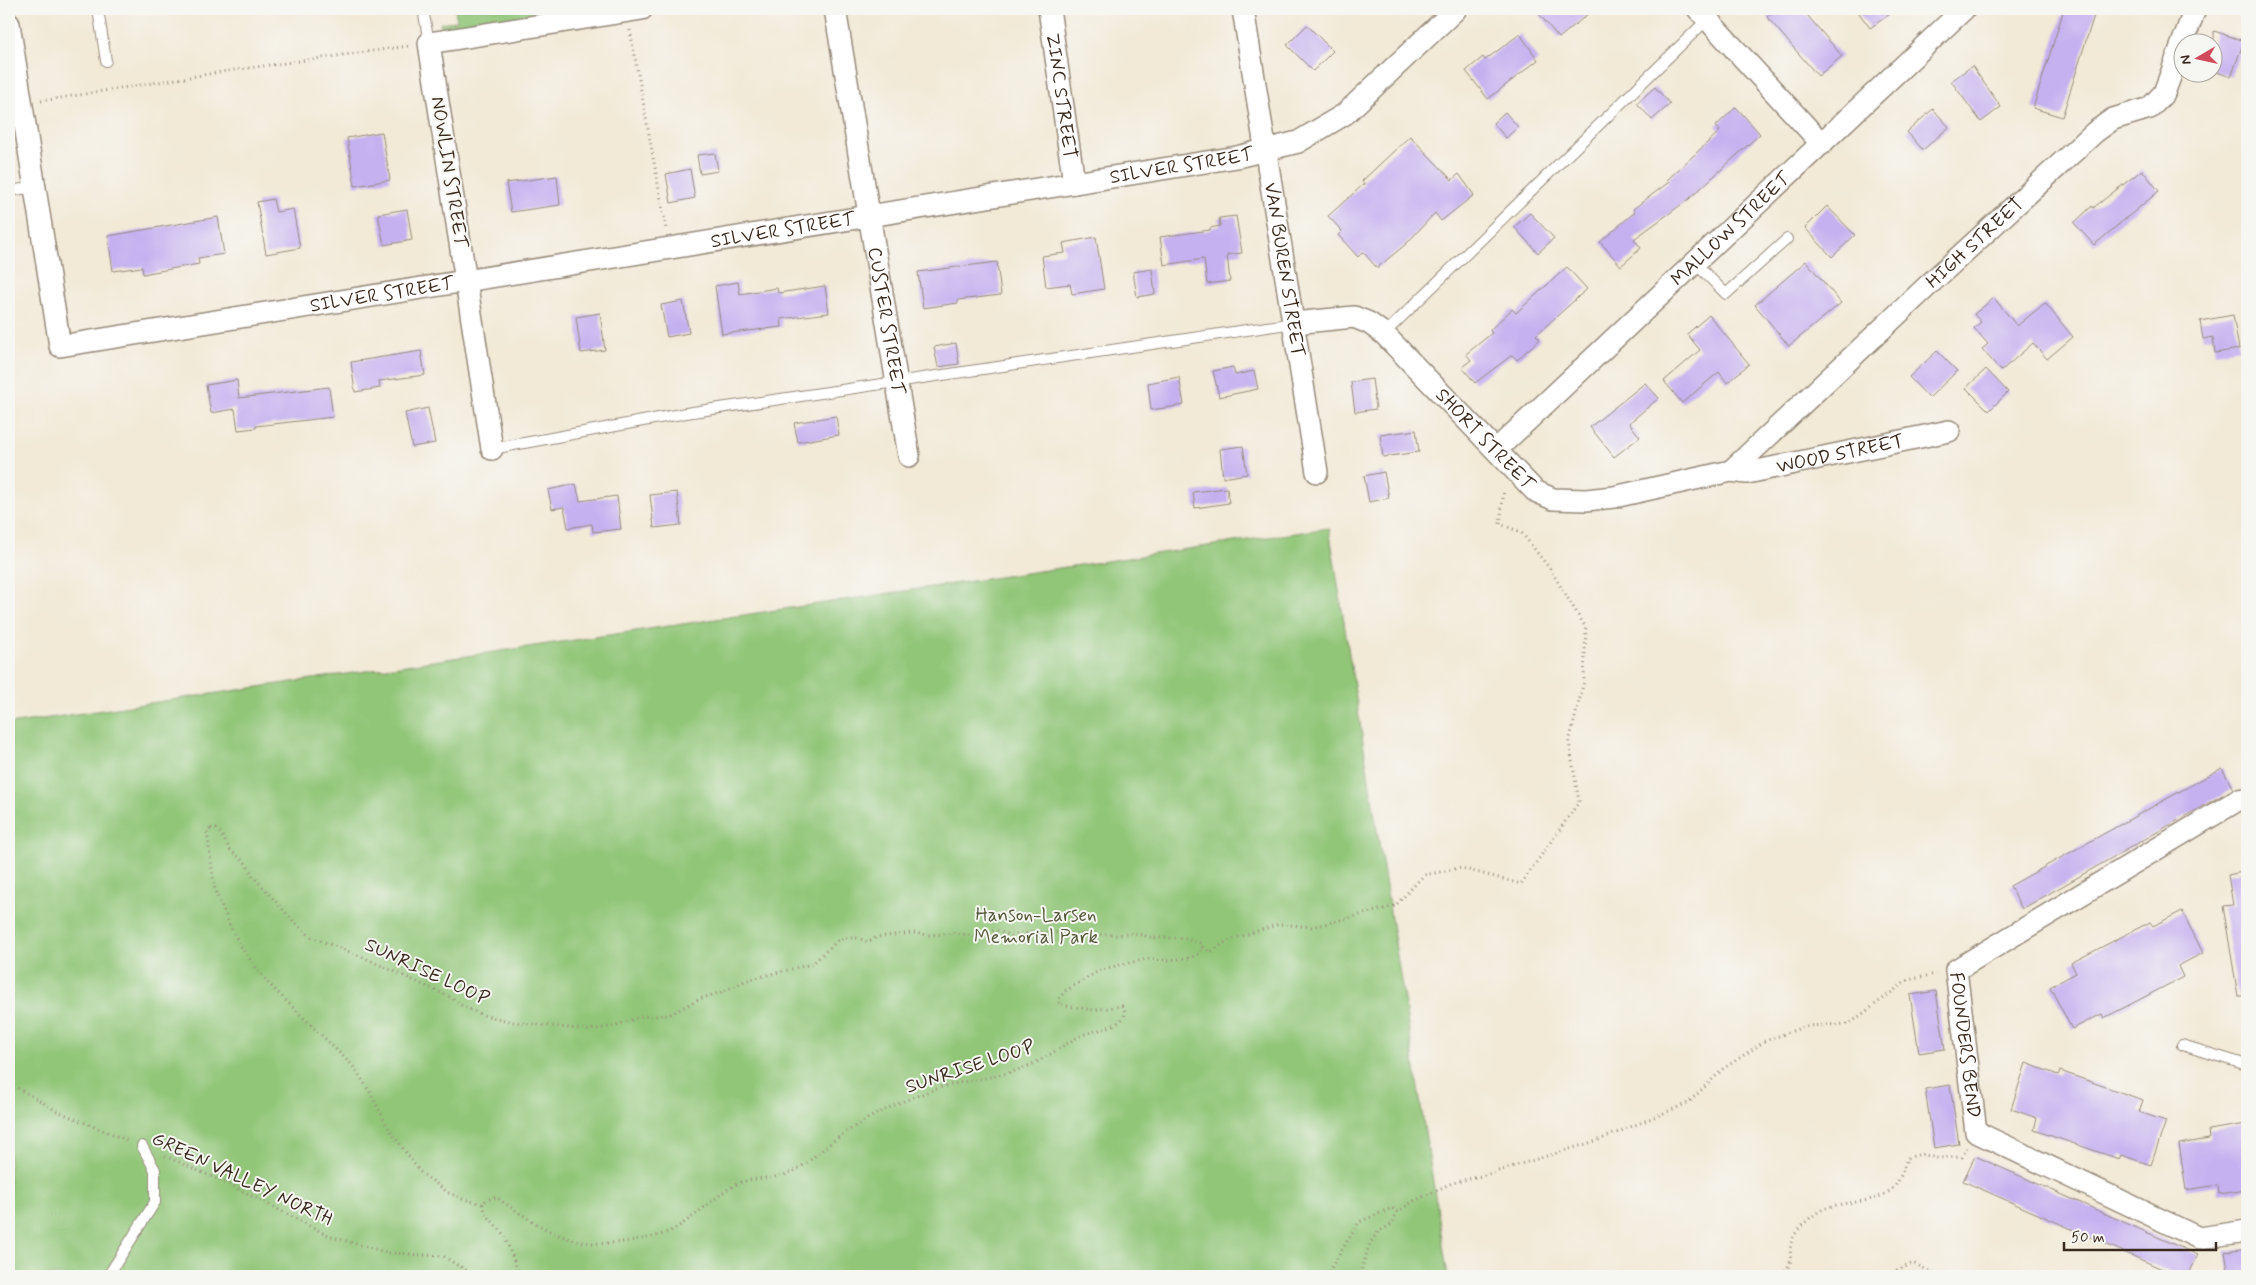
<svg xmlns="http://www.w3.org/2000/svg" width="2256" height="1285" font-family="Mynerve,sans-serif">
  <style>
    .green { fill: #91c678; stroke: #66784b }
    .building { fill: #c5b0f0 }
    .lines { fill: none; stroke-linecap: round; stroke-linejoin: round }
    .service-casing { stroke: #968a7a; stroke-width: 12 }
    .minor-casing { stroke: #968a7a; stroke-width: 24 }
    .path { stroke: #968a7a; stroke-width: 3; stroke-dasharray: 1 4; stroke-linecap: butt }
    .service { stroke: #fff; stroke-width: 10 }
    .minor { stroke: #fff; stroke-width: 21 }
    .labels { text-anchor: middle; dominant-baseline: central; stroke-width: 4; stroke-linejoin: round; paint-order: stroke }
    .street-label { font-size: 19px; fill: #3b2a1e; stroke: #f6f6f2 }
    .park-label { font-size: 19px; fill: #555939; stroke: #f6f6f2 }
  </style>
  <rect width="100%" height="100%" fill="#f6f6f2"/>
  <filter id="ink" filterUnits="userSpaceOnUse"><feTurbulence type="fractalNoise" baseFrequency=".02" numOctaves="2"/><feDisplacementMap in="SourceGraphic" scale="10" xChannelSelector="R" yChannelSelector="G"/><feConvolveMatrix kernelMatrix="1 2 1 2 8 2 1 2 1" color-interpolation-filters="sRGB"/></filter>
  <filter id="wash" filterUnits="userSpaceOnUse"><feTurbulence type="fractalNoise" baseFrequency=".0096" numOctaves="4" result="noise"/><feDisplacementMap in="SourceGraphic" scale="20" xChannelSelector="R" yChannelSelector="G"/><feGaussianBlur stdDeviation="1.12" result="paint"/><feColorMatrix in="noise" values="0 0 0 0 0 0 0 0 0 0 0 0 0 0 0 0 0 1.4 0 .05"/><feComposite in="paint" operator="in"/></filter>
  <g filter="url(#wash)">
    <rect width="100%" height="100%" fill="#f2e9d6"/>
    <!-- green -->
    <g class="green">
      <path d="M455,9H586L442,33L440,23L457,21Z"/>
      <path d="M1329,528L1448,1276H9V724Z"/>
    </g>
    <g id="blocks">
      <!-- building -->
      <g class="building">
        <path d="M1535,9H1594L1559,38Z"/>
        <path d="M1776,9H1802L1842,56L1818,76L1767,17Z"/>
        <path d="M1856,9H1897L1870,28Z"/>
        <path d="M2064,9H2096L2062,117L2033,108Z"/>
        <path d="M1307,25L1333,51L1313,71L1287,45Z"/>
        <path d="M2214,31L2244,41L2231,77L2214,71Z"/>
        <path d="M1520,34L1538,60L1488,99L1466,71L1483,57L1485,60Z"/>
        <path d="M1972,66L2001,107L1981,122L1951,81Z"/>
        <path d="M1655,87L1670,104L1652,120L1637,103Z"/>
        <path d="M1736,107L1760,134L1689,199L1634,239L1641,248L1621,266L1600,242L1635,212L1633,209L1669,182L1667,180L1720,131L1716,126Z"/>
        <path d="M1933,109L1949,127L1923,150L1907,132Z"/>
        <path d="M1505,112L1518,127L1506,138L1493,123Z"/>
        <path d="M382,132L390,180L355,186L347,138Z"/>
        <path d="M1410,136L1452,180L1459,174L1474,195L1441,221L1435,213L1406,244L1377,268L1363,252L1358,257L1338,235L1342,231L1328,216L1364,184L1362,181Z"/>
        <path d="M715,153L718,171L700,174L697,155Z"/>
        <path d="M690,169L695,198L671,203L666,174Z"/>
        <path d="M2142,170L2159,191L2094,245L2074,223L2092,206L2093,208Z"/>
        <path d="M557,176L560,205L511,212L506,183Z"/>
        <path d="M273,199L276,212L293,209L300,248L266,254L257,202Z"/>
        <path d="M1827,206L1855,235L1832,257L1805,228Z"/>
        <path d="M407,209L412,240L384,245L378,214Z"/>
        <path d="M1530,213L1554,238L1538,253L1514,227Z"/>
        <path d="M1236,216L1242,253L1227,255L1230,281L1207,284L1204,259L1164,265L1160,237L1210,230V228L1220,226L1219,218Z"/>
        <path d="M218,217L224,254L198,258L199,264L170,269L143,274L142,267L113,271L108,236Z"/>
        <path d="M1096,237L1104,289L1072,294L1070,284L1046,287L1042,256L1065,253L1063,243Z"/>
        <path d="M1806,261L1841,303L1789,346L1755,305Z"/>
        <path d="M997,262L1001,295L958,300V303L923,308L918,272Z"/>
        <path d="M1567,267L1587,289L1536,335L1540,339L1517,360L1512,355L1475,383L1462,367L1471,360L1466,354L1492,333L1490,330L1512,309L1516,313Z"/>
        <path d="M1152,269L1155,294L1137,297L1133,272Z"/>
        <path d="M738,282L740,294L777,288L778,293L825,286L829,313L781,319L782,327L722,334L715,286Z"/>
        <path d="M1994,298L2017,326L2045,303L2073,337L2047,359L2033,343L2001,371L1982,349L1988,344L1974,328L1981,322L1974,314Z"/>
        <path d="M683,301L689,333L667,337L661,305Z"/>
        <path d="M600,313L605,350L581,353L576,317Z"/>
        <path d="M1709,315L1749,364L1727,383L1719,372L1682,403L1664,381L1700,350L1687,334Z"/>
        <path d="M2233,315L2239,349L2215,353L2213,337L2203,339L2200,321Z"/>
        <path d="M956,343L959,364L938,367L934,347Z"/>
        <path d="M421,351L425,375L379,381L380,388L355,392L351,362Z"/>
        <path d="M1937,351L1957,371L1929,398L1909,377Z"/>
        <path d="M1233,367L1235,375L1254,371L1258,389L1219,397L1213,371Z"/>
        <path d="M1986,369L2008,392L1989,411L1966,388Z"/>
        <path d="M1179,377L1184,405L1151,410L1148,383Z"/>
        <path d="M1372,379L1376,409L1355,412L1351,382Z"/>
        <path d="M237,380L239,398L329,387L333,417L256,426V428L238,430L235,409L211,413L206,385Z"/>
        <path d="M1645,383L1659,398L1629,423L1640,437L1614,457L1590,427Z"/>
        <path d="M428,408L435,443L412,447L405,413Z"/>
        <path d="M836,416L839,435L798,442L794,423Z"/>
        <path d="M1416,430L1419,452L1383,457L1380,435Z"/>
        <path d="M1243,446L1247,474L1223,478L1220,449Z"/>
        <path d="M1384,472L1389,498L1369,502L1364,476Z"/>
        <path d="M576,484L580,501L617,496L621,529L593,532L592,524L568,528L564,507L552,509L548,490Z"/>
        <path d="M1227,488L1229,503L1195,508L1193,492Z"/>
        <path d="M677,492L681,525L654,528L650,495Z"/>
        <path d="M2222,768L2233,789L2022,909L2010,886Z"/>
        <path d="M2247,871V996H2238L2223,906L2233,905L2228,875Z"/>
        <path d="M2182,911L2203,953L2178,966L2183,977L2104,1018L2102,1014L2072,1029L2050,987L2076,973L2071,963L2150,922L2153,926Z"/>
        <path d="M1936,991L1945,1049L1919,1053L1910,995Z"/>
        <path d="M2026,1063L2058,1075L2060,1071L2143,1100L2139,1112L2166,1121L2151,1165L2121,1155L2119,1159L2034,1130L2037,1118L2011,1109Z"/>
        <path d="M1950,1085L1959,1144L1934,1148L1925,1089Z"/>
        <path d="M2247,1124V1190L2219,1194L2218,1185L2186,1190L2179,1144L2209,1139L2208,1130Z"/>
        <path d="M1975,1156L2198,1255L2188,1276H2178L1963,1181Z"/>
        <path d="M2247,1249V1276H2229L2225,1252Z"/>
      </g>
    </g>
  </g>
  <g filter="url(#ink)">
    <use href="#blocks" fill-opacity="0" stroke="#968a7a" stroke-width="1"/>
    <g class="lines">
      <defs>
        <g id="service">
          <path d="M98,9L106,61"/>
          <path d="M423,9L429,43"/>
          <path d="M9,191L35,187"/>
          <path d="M1695,263L1726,294L1787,239"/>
          <path d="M1384,334L1718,9"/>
          <path d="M492,449L686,413L1294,323"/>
          <path d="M2182,1045L2247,1065"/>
          <path d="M108,1276L155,1202V1170L142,1146"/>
        </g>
        <g id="minor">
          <path id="s1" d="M835,9L909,456"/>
          <path id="s2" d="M1049,9L1074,183"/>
          <path id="s3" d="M1243,9L1317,472"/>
          <path d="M1698,9L1822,144"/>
          <path id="s4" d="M9,24L60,346L1237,157L1298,142L1345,114L1456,9"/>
          <path id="s5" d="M1294,323L1354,317L1369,323L1384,334L1535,491L1553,499L1586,500L1614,497L1731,471L1747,473L1949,431"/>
          <path d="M492,449L429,43L642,9"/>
          <path id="s6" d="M1497,449L1964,9"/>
          <path id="s7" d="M1731,471L1936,278L2095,132L2113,119L2150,108L2164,93L2195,9"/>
          <path id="s8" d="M2247,799L2238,800L1956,970L1976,1132L2199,1238L2247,1231"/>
        </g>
      </defs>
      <!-- service casing -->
      <use href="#service" class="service-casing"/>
      <!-- minor casing -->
      <use href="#minor" class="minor-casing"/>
      <!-- path -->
      <g class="path">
        <path d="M630,30L666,228"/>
        <path d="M41,101L227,71L409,46"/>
        <path d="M211,828L216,829L220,833L231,851L245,862L253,876L294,922L311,937L365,958L452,998L462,1006L483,1015L513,1022L588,1030L610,1027L640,1017L669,1015L699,999L722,992L747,980L812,964L837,941L844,938H858L868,942L877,937L912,933L929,935L957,933L977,937L995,930L1011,936L1032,932L1118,935L1134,933L1153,938H1183L1200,943L1203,948L1199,954L1190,958L1167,960L1147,959L1102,969L1065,991L1058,1000L1060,1005L1094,1010L1122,1006C1136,1026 1091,1030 1080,1036C1063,1045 1047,1058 1028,1066C998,1079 964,1079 933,1090C901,1101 866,1117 839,1137C821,1149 807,1166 787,1174C770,1180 751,1176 735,1185C713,1197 696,1217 674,1229C662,1236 648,1238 635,1240C572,1252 546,1231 496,1197L486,1200L483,1204L463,1199L449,1193L420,1172L389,1129L370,1092L353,1066L269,984L245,953L232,930L215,891L207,832Z"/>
        <path d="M1203,948L1211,952L1227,941L1279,924L1313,927L1395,906L1424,875L1461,868L1521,884L1579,802L1569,742L1584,681L1586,628L1550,569L1521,532L1500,524L1504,489"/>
        <path d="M9,1083L59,1112L129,1141"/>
        <path d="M165,1156L233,1186L329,1236L389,1253L443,1256L465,1270L468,1276"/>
        <path d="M483,1204L486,1214L504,1235L520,1276"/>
        <path d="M1397,1212L1414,1201L1452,1183L1485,1175L1599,1140L1688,1103L1723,1069L1765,1041L1806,1026L1849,1024L1908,980L1936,974"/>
        <path d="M1326,1276L1359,1222L1392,1208L1397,1212L1392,1224L1378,1232L1370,1243L1359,1276"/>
        <path d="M1776,1276C1800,1264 1785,1255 1793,1238C1797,1229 1806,1221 1814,1215C1836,1197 1870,1208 1892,1189C1900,1182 1904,1167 1907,1158L1921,1154L1936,1158L1962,1157L1967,1148"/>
        <path d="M1895,1276L1897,1271L1913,1263L1939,1276"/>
      </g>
      <!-- service -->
      <use href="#service" class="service"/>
      <!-- minor -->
      <use href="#minor" class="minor"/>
    </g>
  </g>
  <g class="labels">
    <!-- street labels -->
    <g class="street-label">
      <text stroke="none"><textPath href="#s2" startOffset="88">ZINC STREET</textPath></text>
      <text stroke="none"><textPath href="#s4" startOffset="1462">SILVER STREET</textPath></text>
      <text transform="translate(449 172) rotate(81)">NOWLIN STREET</text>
      <text stroke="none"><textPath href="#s6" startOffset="321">MALLOW STREET</textPath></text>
      <text stroke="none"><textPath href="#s4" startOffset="1058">SILVER STREET</textPath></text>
      <text stroke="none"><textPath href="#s7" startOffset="334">HIGH STREET</textPath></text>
      <text stroke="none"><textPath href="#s3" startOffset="264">VAN BUREN STREET</textPath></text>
      <text stroke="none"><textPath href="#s4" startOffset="652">SILVER STREET</textPath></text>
      <text stroke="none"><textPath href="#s1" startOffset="316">CUSTER STREET</textPath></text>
      <text stroke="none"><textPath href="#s5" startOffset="241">SHORT STREET</textPath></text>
      <text stroke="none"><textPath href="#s5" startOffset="625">WOOD STREET</textPath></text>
      <text transform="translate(427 972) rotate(25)">SUNRISE LOOP</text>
      <text stroke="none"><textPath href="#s8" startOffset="414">FOUNDERS BEND</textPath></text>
      <text transform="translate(970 1067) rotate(-18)">SUNRISE LOOP</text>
      <text transform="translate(242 1179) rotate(25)">GREEN VALLEY NORTH</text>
    </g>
    <!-- park labels -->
    <g class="park-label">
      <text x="1036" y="915">Hanson-Larsen<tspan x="1036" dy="22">Memorial Park</tspan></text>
    </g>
  </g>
  <!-- margin -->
  <rect width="2256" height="1285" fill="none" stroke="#f6f6f2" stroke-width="30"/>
  <!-- north arrow -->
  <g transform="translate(2198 58) rotate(261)"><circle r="24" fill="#f6f6f2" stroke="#aba49d"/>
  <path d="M0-4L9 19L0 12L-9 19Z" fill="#d1495b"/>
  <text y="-8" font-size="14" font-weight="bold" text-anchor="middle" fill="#3b2a1e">N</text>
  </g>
  <!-- scale -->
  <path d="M2064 1242v8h152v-8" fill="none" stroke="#3b2a1e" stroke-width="2.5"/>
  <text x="2071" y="1242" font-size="15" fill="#3b2a1e" stroke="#f6f6f2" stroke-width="4" paint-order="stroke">50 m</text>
</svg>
